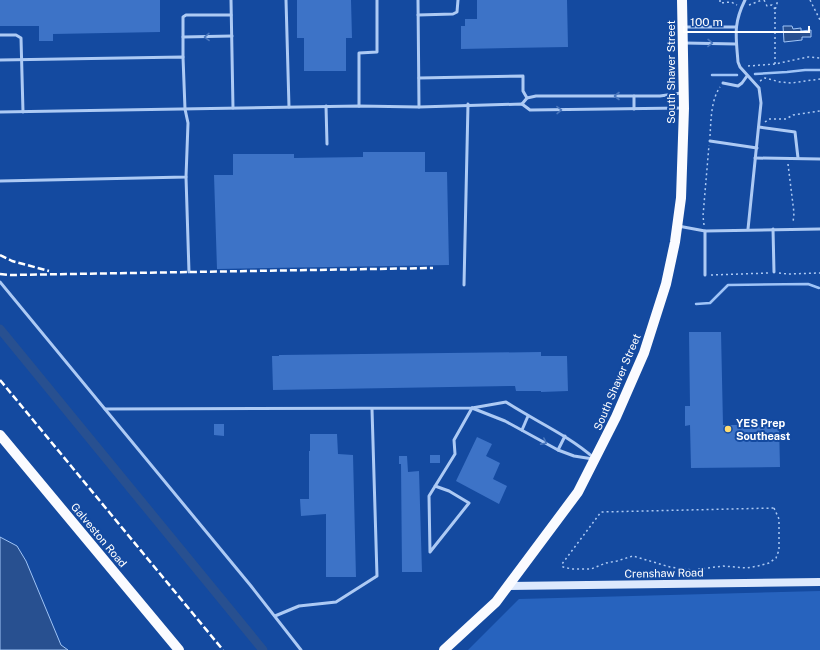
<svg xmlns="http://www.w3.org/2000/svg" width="820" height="650" font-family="'Public Sans',sans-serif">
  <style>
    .green { fill: #2763be }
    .water { fill: #285090; stroke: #9fc4f7 }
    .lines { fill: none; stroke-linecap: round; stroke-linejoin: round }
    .stream { stroke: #9fc4f7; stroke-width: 2.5 }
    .canal { stroke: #285090; stroke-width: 9 }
    .building { fill: #3d73c7 }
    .path { stroke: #adcaf4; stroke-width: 1.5; stroke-dasharray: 2 3; stroke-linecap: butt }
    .service { stroke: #adcaf4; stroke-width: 3 }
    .secondary { stroke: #dde9fd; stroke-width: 8 }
    .primary { stroke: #fafbff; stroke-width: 10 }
    .rail { stroke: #fff; stroke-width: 2.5; stroke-dasharray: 7 3; stroke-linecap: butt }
    .oneway { stroke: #4a77bd }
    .poi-dot { fill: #ffdc70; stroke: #144aa0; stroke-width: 1.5 }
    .labels { text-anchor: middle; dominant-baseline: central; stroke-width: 4; stroke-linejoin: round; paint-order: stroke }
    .street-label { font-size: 11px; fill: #fff; stroke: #144aa0 }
    .poi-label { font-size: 11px; font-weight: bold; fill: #fff; stroke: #144aa0; text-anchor: start }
  </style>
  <rect width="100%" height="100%" fill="#144aa0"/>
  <!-- green -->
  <path class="green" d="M820,591V650H468L519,599Z"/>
  <!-- water -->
  <g class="water">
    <path d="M783,26H792L793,29L801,28V31L811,30V37H802V40L784,42Z"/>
    <path d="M0,537L17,546L26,561L61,645L68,650H0Z"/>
  </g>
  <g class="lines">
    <!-- stream -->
    <g class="stream">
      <path d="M755,74L787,72L805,70H820"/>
      <path d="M712,75H737"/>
      <path d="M696,304L710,303L728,285L808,284L819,288"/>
    </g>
    <!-- canal -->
    <path class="canal" d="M0,329L263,650"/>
  </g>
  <!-- building -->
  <g class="building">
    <path d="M0,0H160V32L53,34V41H39V26H0Z"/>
    <path d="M297,0H351L352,38H346V71H304V38H297Z"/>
    <path d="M477,0H567L568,47L461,49V26H465V19H477Z"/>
    <path d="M363,152H425V172H447L449,265L217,269L214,175H233V154H294V158L363,157Z"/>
    <path d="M689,332H721L723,425H779L780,467L691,468L690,425L685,426V406H690Z"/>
    <path d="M541,352V356H567L568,391L541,392V391H516L515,386L273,390L272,356H279V355Z"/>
    <path d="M214,424H224V436L214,435Z"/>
    <path d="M310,434H337L338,454L353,455L356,577H326V514L301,516L300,499H309V451H310Z"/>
    <path d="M477,437L492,444L486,456L500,463L493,479L507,486L499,504L456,481Z"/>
    <rect x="430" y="455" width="10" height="8"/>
    <path d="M399,456H407L408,472L419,471L422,572H402L401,464H399Z"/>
  </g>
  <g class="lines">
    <!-- path -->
    <g class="path">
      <path d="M720,0V3L731,2L737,5"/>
      <path d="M764,0L767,6L772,5L775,9"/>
      <path d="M810,0L820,20"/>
      <path d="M749,5L762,0"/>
      <path d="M775,64V10L778,0"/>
      <path d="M748,66L775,64L808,57L820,58"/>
      <path d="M760,81L765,78L780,82L791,83L820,79"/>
      <path d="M765,122L769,119H786L793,115L820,111"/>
      <path d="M710,136C711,120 711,100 720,87"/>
      <path d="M788,164L794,213L793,223"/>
      <path d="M704,225L703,216L709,145"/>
      <path d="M779,273L787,274L820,273"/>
      <path d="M711,275L769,273"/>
      <path d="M774,508L779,519V550L776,558L769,563L758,566L747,568L723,566L693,570L670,567L633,556L617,561L606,563L591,569H572L563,567L562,564L601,512Z"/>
    </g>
    <!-- service -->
    <g class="service">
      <path d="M231,0L233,108"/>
      <path d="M286,0L289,107"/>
      <path d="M418,0L419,107"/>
      <path d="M745,0C733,24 736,36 738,62L740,67L759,88L761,103L748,229"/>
      <path d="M418,15L453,14L457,12L458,0"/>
      <path d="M683,27H736"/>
      <path d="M0,35H16L21,38L23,112"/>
      <path d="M183,37L232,36"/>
      <path d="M685,43L736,44"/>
      <path d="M183,57V17L186,15H231"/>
      <path d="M0,60L183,57L185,109L188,123L186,177L0,181"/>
      <path d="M419,78L523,76V91L527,98"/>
      <path d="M723,83L738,86L742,83L747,76"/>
      <path d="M634,96V109"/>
      <path d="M522,104L527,98L536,96H660L681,93"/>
      <path d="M326,106L327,144"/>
      <path d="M359,106V53L377,52V0"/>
      <path d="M0,112L359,106L419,107L522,104L530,110L682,108"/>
      <path d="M759,127L795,132L798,158"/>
      <path d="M710,141L757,148"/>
      <path d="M755,158L820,159"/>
      <path d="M186,177L189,272"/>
      <path d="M678,226L705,231L820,229"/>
      <path d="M773,229L774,272"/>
      <path d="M705,231V275"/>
      <path d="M0,282L251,586L301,650"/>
      <path d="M464,285L468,104"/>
      <path d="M472,408L505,421L558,450L574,456L593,459"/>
      <path d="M105,409L472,408L506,402C535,421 568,435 594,458"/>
      <path d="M522,430L528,416"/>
      <path d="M558,450L565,436"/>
      <path d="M435,486L449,491L469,503L430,552L429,496L455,454L454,440L472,408"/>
      <path d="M275,616L299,606L336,602L377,576L372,409"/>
    </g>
    <!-- secondary -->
    <path class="secondary" d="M509,586L820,582"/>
    <!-- primary -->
    <g class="primary">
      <path d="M0,435L179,650"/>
      <path d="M444,650L496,602L578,492L616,417L644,353L666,284L675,242L681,198L684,108L682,0"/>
    </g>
    <!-- rail -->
    <g class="rail">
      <path d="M0,255L12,261L49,271"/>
      <path d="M0,274L11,275L433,268"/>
      <path d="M0,380L223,650"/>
    </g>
  </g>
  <!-- one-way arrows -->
  <defs><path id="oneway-chevron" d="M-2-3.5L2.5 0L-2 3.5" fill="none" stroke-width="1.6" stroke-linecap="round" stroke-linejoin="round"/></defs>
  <g class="oneway">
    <use href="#oneway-chevron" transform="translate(207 37) rotate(179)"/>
    <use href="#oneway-chevron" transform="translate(710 43) rotate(1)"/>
    <use href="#oneway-chevron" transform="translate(617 96) rotate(180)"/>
    <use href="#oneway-chevron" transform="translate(559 110) rotate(-1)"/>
    <use href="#oneway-chevron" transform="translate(544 442) rotate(28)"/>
  </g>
  <!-- markers -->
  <circle class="poi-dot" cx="728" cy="429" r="4"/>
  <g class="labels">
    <!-- street labels -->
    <g class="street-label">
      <text transform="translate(671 72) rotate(-90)">South Shaver Street</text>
      <text transform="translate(617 382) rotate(-67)">South Shaver Street</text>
      <text transform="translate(99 535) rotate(50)">Galveston Road</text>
      <text transform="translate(664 573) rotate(-1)">Crenshaw Road</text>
    </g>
    <!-- poi labels -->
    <g class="poi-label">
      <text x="736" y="423">YES Prep<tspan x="736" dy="13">Southeast</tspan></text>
    </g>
  </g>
  <!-- scale -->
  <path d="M684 26v6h125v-6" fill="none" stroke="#ffffff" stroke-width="2"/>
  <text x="690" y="26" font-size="12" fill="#ffffff" stroke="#144aa0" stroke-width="3" paint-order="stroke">100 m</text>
</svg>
